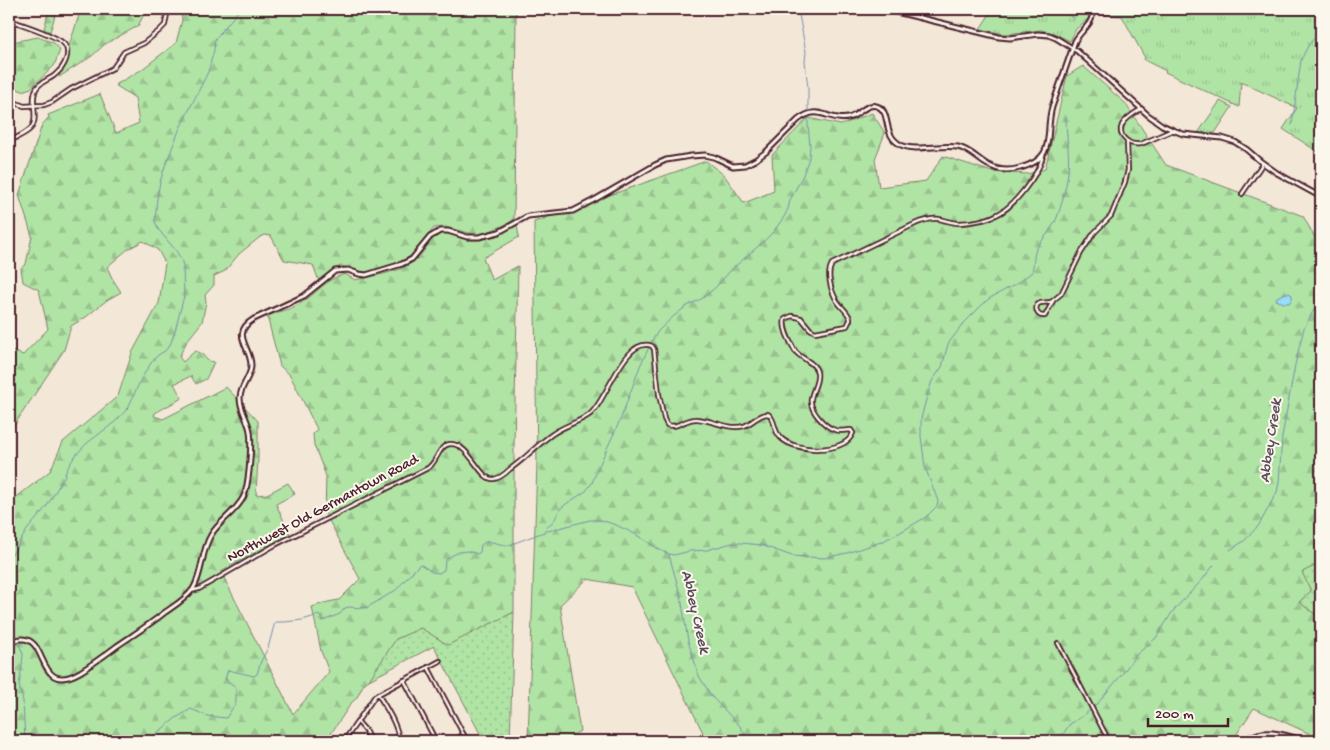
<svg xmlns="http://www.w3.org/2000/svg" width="1330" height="750" font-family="'Gochi Hand',sans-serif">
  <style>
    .grass { fill: url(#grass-dots); stroke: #7d8268 }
    .forest { fill: url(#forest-firs); stroke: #7d8268 }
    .park { fill: url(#park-tufts); stroke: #7d8268 }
    .water { fill: url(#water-ripples); stroke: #7890a7 }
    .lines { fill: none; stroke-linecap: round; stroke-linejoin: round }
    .stream { stroke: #7890a7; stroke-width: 1 }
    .street-casing { stroke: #4a1f2b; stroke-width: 6 }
    .secondary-casing { stroke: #4a1f2b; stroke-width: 7 }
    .street { stroke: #fbf7ec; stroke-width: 2.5 }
    .secondary { stroke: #fbf7ec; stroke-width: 3 }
    .labels { text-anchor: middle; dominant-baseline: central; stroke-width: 4; stroke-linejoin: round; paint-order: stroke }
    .street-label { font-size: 15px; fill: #4a1f2b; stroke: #fbf7ec }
    .water-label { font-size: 16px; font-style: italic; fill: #5d4e5e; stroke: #fbf7ec }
  </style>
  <defs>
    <pattern id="grass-dots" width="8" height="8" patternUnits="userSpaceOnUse" patternTransform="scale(1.25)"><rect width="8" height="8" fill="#b0e4a5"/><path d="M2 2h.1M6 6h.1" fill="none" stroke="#99c38e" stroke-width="1.8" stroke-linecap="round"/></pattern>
    <pattern id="forest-firs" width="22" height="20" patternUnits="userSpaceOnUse" patternTransform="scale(1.25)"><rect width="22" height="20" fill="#b0e4a5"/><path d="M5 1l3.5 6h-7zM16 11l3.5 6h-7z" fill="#99c38e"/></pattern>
    <pattern id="park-tufts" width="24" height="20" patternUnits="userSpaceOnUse" patternTransform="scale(1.25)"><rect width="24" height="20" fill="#b0e4a5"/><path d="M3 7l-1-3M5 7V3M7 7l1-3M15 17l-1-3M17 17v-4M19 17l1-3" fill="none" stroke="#99c38e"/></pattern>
    <pattern id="water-ripples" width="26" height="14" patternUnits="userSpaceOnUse" patternTransform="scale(1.25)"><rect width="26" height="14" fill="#97dcf9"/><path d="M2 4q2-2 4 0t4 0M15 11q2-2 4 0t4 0" fill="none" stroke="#84bcd6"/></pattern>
  </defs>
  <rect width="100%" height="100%" fill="#f3e7d8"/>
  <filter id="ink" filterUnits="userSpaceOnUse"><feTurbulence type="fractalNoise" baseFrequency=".02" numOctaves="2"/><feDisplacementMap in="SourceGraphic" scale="10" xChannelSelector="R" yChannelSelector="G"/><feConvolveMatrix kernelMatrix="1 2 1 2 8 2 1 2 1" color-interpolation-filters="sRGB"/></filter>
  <g filter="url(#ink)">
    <!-- grass -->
    <g class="grass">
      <path d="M1321,563V619L1299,602L1311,591L1301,572Z"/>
      <path d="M514,612L510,741H484L434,646L369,680L394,640L421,627L448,644Z"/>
    </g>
    <!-- forest -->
    <g class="forest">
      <path d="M49,9H57L50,32L44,29Z"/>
      <path d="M81,9H145V12L138,26L105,44L92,56L59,77Z"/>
      <path d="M181,9H516L514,221L490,231L477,235L445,227L434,228L406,261L374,271L363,272L341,266L331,271L319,281L313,265L284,260L271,236L265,235L260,237L239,254L225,271L214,276V285L205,295L206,302L202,322L187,341L179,357L183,362L195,351L201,353L208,361L214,362L206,379L196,384L191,376L174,384L182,398L155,413L154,416L163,419L226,387L258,421V457L256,495L267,494L288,483L295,494L276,504L290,534L240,561L221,572L293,714L329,672L321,651L312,607L328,602L339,600L360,579L325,513L326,476L314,445L313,434L317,429L290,375L280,366L267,316C277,312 289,310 298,305C316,295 323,280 345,274L355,280C372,276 396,273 410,264C414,261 419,257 422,253C428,247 431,237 440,234C449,232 458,238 466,239C484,243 502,234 517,225L519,237L483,258L492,280L518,266L514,446V612L448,645L421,628L396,639L369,680C359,685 361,697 352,702L326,741C318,741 301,739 295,741H9V503L50,471L63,442L118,396L132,353L159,303L165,263L158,250L143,241L128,249L107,267L112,278L121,292L107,300L86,317L71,326L64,350L9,433V350L23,355L48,329L39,290L23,282L21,268L26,264L32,236L19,195L42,125L49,117L48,115L100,94L116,133L139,123L135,98L115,85L141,70L176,43L182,20Z"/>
      <path d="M38,37L54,43L60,50L54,66L31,88L22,91L9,85V40L12,42Z"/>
      <path d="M1083,66L1125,103L1166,165L1303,216L1321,249V563L1302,572L1311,591L1299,602L1321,619V739L1254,708L1232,741H707L632,587L587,579L560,605L580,731L563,741H528L537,463L534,222L706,161L724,175L744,203L774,191L772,155L808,118L841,125L872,113L885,133L875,159L879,187L926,181L943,156L992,172L1028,174L1045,169L1067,76Z"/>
      <path d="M1268,734L1278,735L1299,741H1266L1260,736Z"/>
    </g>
    <!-- park -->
    <g class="park">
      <path d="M993,9H1321V154L1283,129L1297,108L1241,82L1239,107L1165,72L1166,71L1144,60L1145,58L1122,16L1091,14L1089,18L1076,29L1070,41L1053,33L1041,30L1005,34L980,29Z"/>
      <path d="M1220,101L1232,107L1215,133H1198Z"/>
    </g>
    <!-- water -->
    <path class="water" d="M1286,293H1289L1292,295V299L1289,303H1284L1276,300L1277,297Z"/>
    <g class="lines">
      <!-- stream -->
      <g class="stream">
        <path d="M1061,9L1065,13L1074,18"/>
        <path d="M1292,125L1301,60L1309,44L1321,31"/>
        <path d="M544,531L555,519L560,509L566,504L586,491L592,483L598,468L621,418L640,366L653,339L659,330L674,316L687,306L703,298L717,286L731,270L763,242L774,231L784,217L788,209L790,200L803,175L809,158L810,145L808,126V88L805,61L806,52L798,9"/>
        <path d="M1230,550L1244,541L1259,525L1277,492L1279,482L1282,437L1295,365L1304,328L1315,308"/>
        <path d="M669,555L681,597L688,641L699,676L712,697L740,726L749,741"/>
        <path d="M9,557L13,553L27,530L47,506L64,477L67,469L75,456L86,444L116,421L128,408L141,379L151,363L158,355L165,351L170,345L175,331L184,296L183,268L182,262L177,252L158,229L155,221L157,198L160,182L165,166L180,128L208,72L214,50L215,39L240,9"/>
        <path d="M9,620L16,638"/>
        <path d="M18,642L23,654L22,666L19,685L23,701L25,741"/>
        <path d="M147,741L176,718L191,709L207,716L226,718L236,703V687L225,679L228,670L254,676L257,674L261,661L268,648L275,622H285L302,620L319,615L323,621L340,614L345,608L349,607L362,608L368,607L396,590L416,568L420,564L432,572L439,573L444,570L445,561L449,557L459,552L467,551L478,554L480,552L481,545C489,537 498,546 509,545L544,532L590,520H601L616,525L635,534L660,550L669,554L674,555L690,551L707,550L732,543H742L761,545L792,556L824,558L847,553L881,542L899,533L926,517L937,506L938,501L925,467L921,436V419L925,403L932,381L942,367L948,344L963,324L982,305L990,298L1018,283L1032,272C1034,265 1033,256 1036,249C1041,241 1047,235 1052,227C1059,218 1065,191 1067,179C1071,158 1066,138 1066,117"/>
        <path d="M1058,741L1070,724L1083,716L1097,704L1123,673L1136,655L1156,638L1173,611L1202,580L1214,565"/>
      </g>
      <defs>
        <g id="street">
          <path d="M9,20C21,24 59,36 65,45C71,54 64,67 57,73C51,80 40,81 36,89C29,102 41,120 29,130C23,135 15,138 9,142"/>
          <path d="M9,100L24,106L44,105L52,102L71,89L113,68L124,52L144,43L159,31L165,25L167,14V9"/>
          <path d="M1141,109C1136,112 1125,119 1122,125C1117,137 1130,146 1141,144L1173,130"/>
          <path d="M1242,194L1263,163"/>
          <path d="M1053,301L1045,316C1038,317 1035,311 1037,305L1040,303L1051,302L1061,294L1081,253L1094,233L1111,216L1125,182L1128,170L1127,141"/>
          <path d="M191,591L199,589L275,545L428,468C438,461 439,444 451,444C470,444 480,481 494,479C500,478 506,473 510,469C525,459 537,445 551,435C563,426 577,423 589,415C606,404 624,335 652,346L654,349L659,394L664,419L667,425C678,429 686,418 697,419C712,420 728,430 744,426C753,423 758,414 768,414C776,419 773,430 780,437C793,452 845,455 853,433L851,430C845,430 841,432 835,430C825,427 809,410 811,399C812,390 819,382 817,372C815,362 801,359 795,351C791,343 782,329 785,319L792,316L801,318L810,329L815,332L847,326L850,320V318C847,311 841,307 837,301C831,291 826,274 832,264L917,223C926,220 934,217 943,220C948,221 953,223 958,223C970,223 986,220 996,215C1013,208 1039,174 1043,156"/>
          <path d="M1058,643L1109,741"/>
          <path d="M428,667L467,741"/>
          <path d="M404,680L436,741"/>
          <path d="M378,694C386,708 398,725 399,741"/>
          <path d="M358,722L365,730L370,741"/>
          <path d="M344,741L375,696L440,661"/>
          <path d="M452,741L464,735"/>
        </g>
        <g id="secondary">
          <path d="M884,9L999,37L1010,38L1038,34L1049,35L1056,38L1077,51L1148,115L1162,125L1173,130L1183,134L1222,138L1235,142L1246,149L1260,161L1277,173L1321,197"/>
          <path d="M9,646C12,642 16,639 21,639C49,637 36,697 80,672C93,664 105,655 117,646C133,635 149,625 164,613C174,606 186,599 193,589C203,573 201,551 211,535C219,521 235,513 243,498C249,487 253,439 249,427C246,417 240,408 240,398C240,386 251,377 251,366C252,348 229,334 254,319L304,296L335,271L348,270L359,274L366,275L402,264L412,259L430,237L440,231H448L467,237H479L499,232L528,216L573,211L596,199L655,165L666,160L691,156L705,155L714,157L733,166L745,165L755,160L766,152L798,120C820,103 828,122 848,118C859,116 867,101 879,107C891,113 882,135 901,145C915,152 941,144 958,147C971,150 979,161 990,166C1000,171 1010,171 1020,168C1058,158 1044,135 1052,107L1075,41C1081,30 1097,21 1091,9"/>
          <path d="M1239,741C1245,739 1252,736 1258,734C1274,730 1291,737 1306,741"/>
        </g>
      </defs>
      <!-- street casing -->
      <use href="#street" class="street-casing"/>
      <!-- secondary casing -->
      <use href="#secondary" class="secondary-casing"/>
      <!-- street -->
      <use href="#street" class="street"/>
      <!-- secondary -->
      <use href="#secondary" class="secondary"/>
    </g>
  </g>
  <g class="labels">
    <!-- street labels -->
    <g class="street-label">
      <text transform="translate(323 509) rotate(-28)">Northwest Old Germantown Road</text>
    </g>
    <!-- water labels -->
    <g class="water-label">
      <text transform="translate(1272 441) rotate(-82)">Abbey Creek</text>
      <text transform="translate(694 612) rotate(77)">Abbey Creek</text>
    </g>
  </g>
  <!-- margin -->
  <rect width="1330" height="750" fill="none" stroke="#fbf7ec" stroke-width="30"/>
  <rect x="15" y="15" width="1300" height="720" fill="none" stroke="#4a1f2b" stroke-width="2" filter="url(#ink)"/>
  <!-- scale -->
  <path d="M1148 718v8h80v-8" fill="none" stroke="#4a1f2b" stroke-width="2.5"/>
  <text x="1155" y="718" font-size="15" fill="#4a1f2b" stroke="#fbf7ec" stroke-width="4" paint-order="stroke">200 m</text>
</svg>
